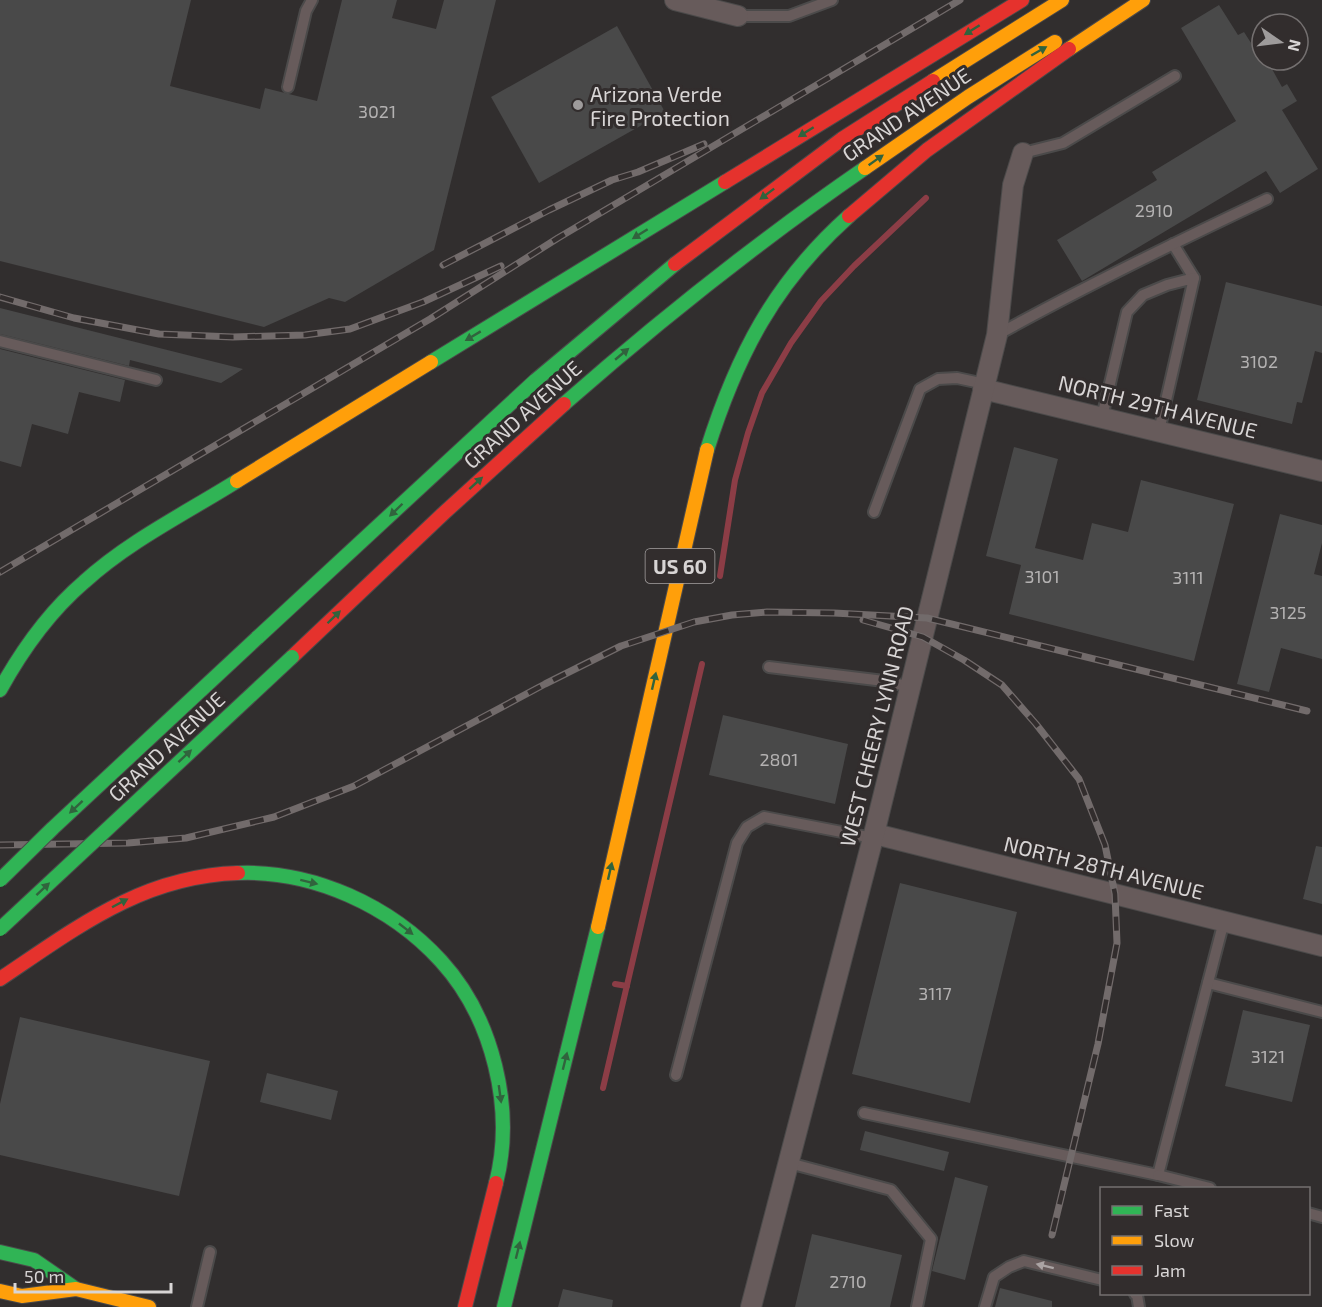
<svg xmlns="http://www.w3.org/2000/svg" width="1322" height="1307" font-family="'Exo 2',sans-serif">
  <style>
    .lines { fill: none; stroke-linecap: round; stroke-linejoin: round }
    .stream { stroke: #8c3d46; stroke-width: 6 }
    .building { fill: #494949 }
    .lane-casing { stroke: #4b4a4a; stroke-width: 14 }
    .street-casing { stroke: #4b4a4a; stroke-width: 22 }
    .fast-casing { stroke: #4b4a4a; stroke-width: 16 }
    .slow-casing { stroke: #4b4a4a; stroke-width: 16 }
    .jam-casing { stroke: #4b4a4a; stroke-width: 16 }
    .lane { stroke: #675b5b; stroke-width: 10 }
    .street { stroke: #675b5b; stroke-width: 20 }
    .fast { stroke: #30b455; stroke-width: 14 }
    .slow { stroke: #ff9f0a; stroke-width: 14 }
    .jam { stroke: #e5322d; stroke-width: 14 }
    .rail-casing { stroke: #726b6b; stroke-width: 7 }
    .rail { stroke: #322d2d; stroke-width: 4.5; stroke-dasharray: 14; stroke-linecap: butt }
    .fast-bridge-casing { stroke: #4b4a4a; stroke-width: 16; stroke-linecap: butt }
    .fast-bridge { stroke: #30b455; stroke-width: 14 }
    .oneway { fill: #31633d }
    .oneway2 { fill: #aba4a4 }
    .poi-dot { fill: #9e9b9b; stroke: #322d2d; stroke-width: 2 }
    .labels { text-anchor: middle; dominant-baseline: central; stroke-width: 6; stroke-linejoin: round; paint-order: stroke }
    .number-label { font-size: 18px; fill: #b4b2b2 }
    .shield { fill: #322d2d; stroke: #a6a3a3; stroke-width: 1.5 }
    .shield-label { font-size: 20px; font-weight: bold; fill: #d8d5d5 }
    .poi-label { font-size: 21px; fill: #d8d5d5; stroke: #322d2d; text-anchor: start }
    .street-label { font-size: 21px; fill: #d8d5d5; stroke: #322d2d }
  </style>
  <rect width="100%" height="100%" fill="#312e2e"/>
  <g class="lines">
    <!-- stream -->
    <g class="stream">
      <path d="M720,576L735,480L748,433L762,393L791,343L821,301L854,266L926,198"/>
      <path d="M615,984L627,986"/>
      <path d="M603,1088L702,664"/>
    </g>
  </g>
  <!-- building -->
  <g class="building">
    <path d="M0,0H191L170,86L260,109L265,88L317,101L342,0H397L392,18L436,29L444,0H496L434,250L345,302L329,298L264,327L0,261Z"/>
    <path d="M1219,5L1238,35L1244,32L1262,60L1272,69L1282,87L1287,84L1297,101L1282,110L1318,169L1280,193L1266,171L1082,281L1057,240L1157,180L1152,172L1236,121L1181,28Z"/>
    <path d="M617,26L665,112L539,183L491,97Z"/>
    <path d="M1226,282L1322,306V353L1315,351L1302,403L1297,402L1292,424L1197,400Z"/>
    <path d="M0,308L243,369L221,383L130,360L129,366L0,334Z"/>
    <path d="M0,349L125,380L120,402L79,392L68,434L32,424L21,467L0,461Z"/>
    <path d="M1014,447L1058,459L1035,548L1083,560L1092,523L1128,532L1141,480L1234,504L1194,661L1009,614L1021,565L986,556Z"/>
    <path d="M1280,514L1322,525V543L1314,574L1322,576V659L1281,648L1269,692L1237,684Z"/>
    <path d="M723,715L848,744L835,804L709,775Z"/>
    <path d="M1316,846L1322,847V904L1303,899Z"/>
    <path d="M900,883L1017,912L970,1103L852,1074Z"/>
    <path d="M1243,1010L1310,1025L1292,1102L1225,1086Z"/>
    <path d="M20,1017L210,1061L179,1196L0,1155V1104Z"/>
    <path d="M267,1073L338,1091L331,1120L260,1102Z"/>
    <path d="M865,1131L949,1152L944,1171L860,1150Z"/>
    <path d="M955,1177L988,1186L965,1280L932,1271Z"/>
    <path d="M812,1234L902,1255L890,1307H795Z"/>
    <path d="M1000,1288L1052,1301V1307H995Z"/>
    <path d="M563,1289L613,1300L612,1307H558Z"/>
  </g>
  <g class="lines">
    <defs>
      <g id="lane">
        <path d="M738,16H789L832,0"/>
        <path d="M288,87L306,11L312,0"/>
        <path d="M1023,153L1063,143L1175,76"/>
        <path d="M1173,244L1194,278"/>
        <path d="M997,335C1085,286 1176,242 1267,199"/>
        <path d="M0,341L156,380"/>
        <path d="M1102,417L1127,312L1143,295L1167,285L1194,278L1159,431"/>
        <path d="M874,512L920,389L938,379L957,378L985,384"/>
        <path d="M769,667L884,681L911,687"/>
        <path d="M1208,983L1322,1012"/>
        <path d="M676,1075L737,843L747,827L764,817L873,838"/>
        <path d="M864,1113L1158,1175L1224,921"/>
        <path d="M789,1163L891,1190L931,1239L917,1307"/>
        <path d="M1158,1175L1210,1188"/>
        <path d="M1308,1213L1322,1217"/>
        <path d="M1135,1294L1137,1295L1139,1307"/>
        <path d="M197,1307L210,1252"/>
        <path d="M985,1307L994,1277L1009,1267L1024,1261L1102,1280"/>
      </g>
      <g id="street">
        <path d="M675,0L738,16"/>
        <path d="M983,389L1322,471"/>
        <path d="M875,834L1322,946"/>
        <path d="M751,1307L873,838L997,335L1013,185L1023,153"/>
      </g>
      <g id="fast">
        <path d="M431,362L725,182"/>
        <path d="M564,404C660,320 759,241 865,168"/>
        <path d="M707,450C737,355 774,283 849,216"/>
        <path d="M257,638L536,380L675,264"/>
        <path d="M0,690C22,650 49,612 84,582C129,541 186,513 237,481"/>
        <path d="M238,873C313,870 391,906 441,961C493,1018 515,1109 496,1183"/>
        <path d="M0,1252L34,1260L76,1289"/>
        <path d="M504,1307L598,927"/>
      </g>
      <g id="slow">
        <path d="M1069,49L1143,0"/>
        <path d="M933,81L1062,0"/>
        <path d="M865,168L968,97L1055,42"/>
        <path d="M237,481L431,362"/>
        <path d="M598,927L707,450"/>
        <path d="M0,1291L22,1296L76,1289L149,1307"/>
      </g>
      <g id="jam">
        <path d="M725,182L1022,0"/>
        <path d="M849,216L927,150L1069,49"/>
        <path d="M675,264L842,139L933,81"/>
        <path d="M292,657L445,512L564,404"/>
        <path d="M0,979C76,928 142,876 238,873"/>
        <path d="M465,1307L496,1183"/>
      </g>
    </defs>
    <!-- lane casing -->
    <use href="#lane" class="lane-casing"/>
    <!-- street casing -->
    <use href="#street" class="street-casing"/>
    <!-- fast casing -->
    <use href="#fast" class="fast-casing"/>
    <!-- slow casing -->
    <use href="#slow" class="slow-casing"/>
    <!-- jam casing -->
    <use href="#jam" class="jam-casing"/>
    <!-- lane -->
    <use href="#lane" class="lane"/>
    <!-- street -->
    <use href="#street" class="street"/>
    <!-- fast -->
    <use href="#fast" class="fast"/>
    <!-- slow -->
    <use href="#slow" class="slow"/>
    <!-- jam -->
    <use href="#jam" class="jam"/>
    <defs>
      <g id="rail">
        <path d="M443,265L549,210L612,180L638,172L704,144"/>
        <path d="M0,297L74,318L159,334L233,337L305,335L350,329L423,302L501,266"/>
        <path d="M0,572L430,319L558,238L960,0"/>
        <path d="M863,620L923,637L964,660L1002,685L1036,724L1079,779L1105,845L1115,894L1117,943L1098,1044L1052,1235"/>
        <path d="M0,845L128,843L186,838L274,817L354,786L545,684L621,646L694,622L732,615L767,612L834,613L927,618L1307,711"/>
      </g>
    </defs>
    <!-- rail casing -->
    <use href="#rail" class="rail-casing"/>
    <!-- rail -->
    <use href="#rail" class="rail"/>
    <defs>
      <g id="fast-bridge">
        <path d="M0,880L53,828L257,638"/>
        <path d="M0,929L292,657"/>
      </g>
    </defs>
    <!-- fast-bridge casing -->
    <use href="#fast-bridge" class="fast-bridge-casing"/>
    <!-- fast-bridge -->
    <use href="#fast-bridge" class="fast-bridge"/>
  </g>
  <!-- one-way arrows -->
  <defs><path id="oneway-solid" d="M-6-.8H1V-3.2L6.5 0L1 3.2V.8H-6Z" transform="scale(1.5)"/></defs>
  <g class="oneway">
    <use href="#oneway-solid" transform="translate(972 30) rotate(148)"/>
    <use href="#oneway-solid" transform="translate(1039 51) rotate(-30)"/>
    <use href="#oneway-solid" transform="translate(806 132) rotate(148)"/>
    <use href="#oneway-solid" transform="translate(876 160) rotate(-35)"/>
    <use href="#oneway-solid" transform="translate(767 194) rotate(143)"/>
    <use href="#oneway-solid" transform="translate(640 234) rotate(148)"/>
    <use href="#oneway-solid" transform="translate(473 336) rotate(149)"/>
    <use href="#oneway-solid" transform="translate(622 354) rotate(-40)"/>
    <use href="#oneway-solid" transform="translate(476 483) rotate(-42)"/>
    <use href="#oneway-solid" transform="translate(396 510) rotate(136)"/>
    <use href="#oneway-solid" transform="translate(334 617) rotate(-44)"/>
    <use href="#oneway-solid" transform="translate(654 681) rotate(-77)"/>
    <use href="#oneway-solid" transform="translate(185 756) rotate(-43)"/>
    <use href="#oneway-solid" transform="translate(76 807) rotate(137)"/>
    <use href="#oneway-solid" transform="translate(610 871) rotate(-77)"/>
    <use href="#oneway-solid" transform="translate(309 882) rotate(14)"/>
    <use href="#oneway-solid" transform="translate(43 889) rotate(-43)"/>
    <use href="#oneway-solid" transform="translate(120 903) rotate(-28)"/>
    <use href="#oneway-solid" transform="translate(406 929) rotate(38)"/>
    <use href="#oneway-solid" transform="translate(565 1061) rotate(-76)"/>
    <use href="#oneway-solid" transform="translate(500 1094) rotate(82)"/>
    <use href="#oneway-solid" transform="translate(518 1250) rotate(-76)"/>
  </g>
  <use class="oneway2" href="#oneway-solid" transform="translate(1045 1266) rotate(-166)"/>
  <!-- markers -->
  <circle class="poi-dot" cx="578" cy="105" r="6"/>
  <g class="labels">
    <!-- number labels -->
    <g class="number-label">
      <text x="377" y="111">3021</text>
      <text x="1154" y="210">2910</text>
      <text x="1259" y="361">3102</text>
      <text x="1042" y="576">3101</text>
      <text x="1188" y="577">3111</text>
      <text x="1288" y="612">3125</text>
      <text x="779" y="759">2801</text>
      <text x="935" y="993">3117</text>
      <text x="1268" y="1056">3121</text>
      <text x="848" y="1281">2710</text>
    </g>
    <!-- shield labels -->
    <rect class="shield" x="645.5" y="549" width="69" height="34" rx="4.5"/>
    <g class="shield-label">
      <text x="680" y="566">US 60</text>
    </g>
    <!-- poi labels -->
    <g class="poi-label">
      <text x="590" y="93">Arizona Verde<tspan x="590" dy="24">Fire Protection</tspan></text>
    </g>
    <!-- street labels -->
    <g class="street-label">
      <text transform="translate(906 114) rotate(-34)">GRAND AVENUE</text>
      <text transform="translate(1158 406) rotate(14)">NORTH 29TH AVENUE</text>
      <text transform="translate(522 414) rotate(-42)">GRAND AVENUE</text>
      <text transform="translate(876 726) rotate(-76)">WEST CHEERY LYNN ROAD</text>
      <text transform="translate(166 746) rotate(-43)">GRAND AVENUE</text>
      <text transform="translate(1104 867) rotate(14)">NORTH 28TH AVENUE</text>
    </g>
  </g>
  <!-- legend -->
  <rect x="1100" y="1187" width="210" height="108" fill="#322d2d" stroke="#747070" stroke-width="1.5"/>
  <rect x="1112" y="1206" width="30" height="9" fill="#30b455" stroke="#747070" stroke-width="1.5"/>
  <text x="1154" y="1217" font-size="18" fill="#d8d5d5">Fast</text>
  <rect x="1112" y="1236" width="30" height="9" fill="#ff9f0a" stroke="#747070" stroke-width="1.5"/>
  <text x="1154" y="1247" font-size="18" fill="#d8d5d5">Slow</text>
  <rect x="1112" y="1266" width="30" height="9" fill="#e5322d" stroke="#747070" stroke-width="1.5"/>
  <text x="1154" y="1277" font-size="18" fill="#d8d5d5">Jam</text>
  <!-- north arrow -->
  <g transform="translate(1280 42) rotate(104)"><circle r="28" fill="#322d2d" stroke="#747070" stroke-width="1.5"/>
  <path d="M0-4.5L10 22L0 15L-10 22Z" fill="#9e9b9b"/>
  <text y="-9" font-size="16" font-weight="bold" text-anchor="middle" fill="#d8d5d5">N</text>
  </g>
  <!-- scale -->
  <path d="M15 1283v9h156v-9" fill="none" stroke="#d8d5d5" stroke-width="3"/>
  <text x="24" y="1283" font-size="18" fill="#d8d5d5" stroke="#322d2d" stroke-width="4.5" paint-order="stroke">50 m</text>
</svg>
